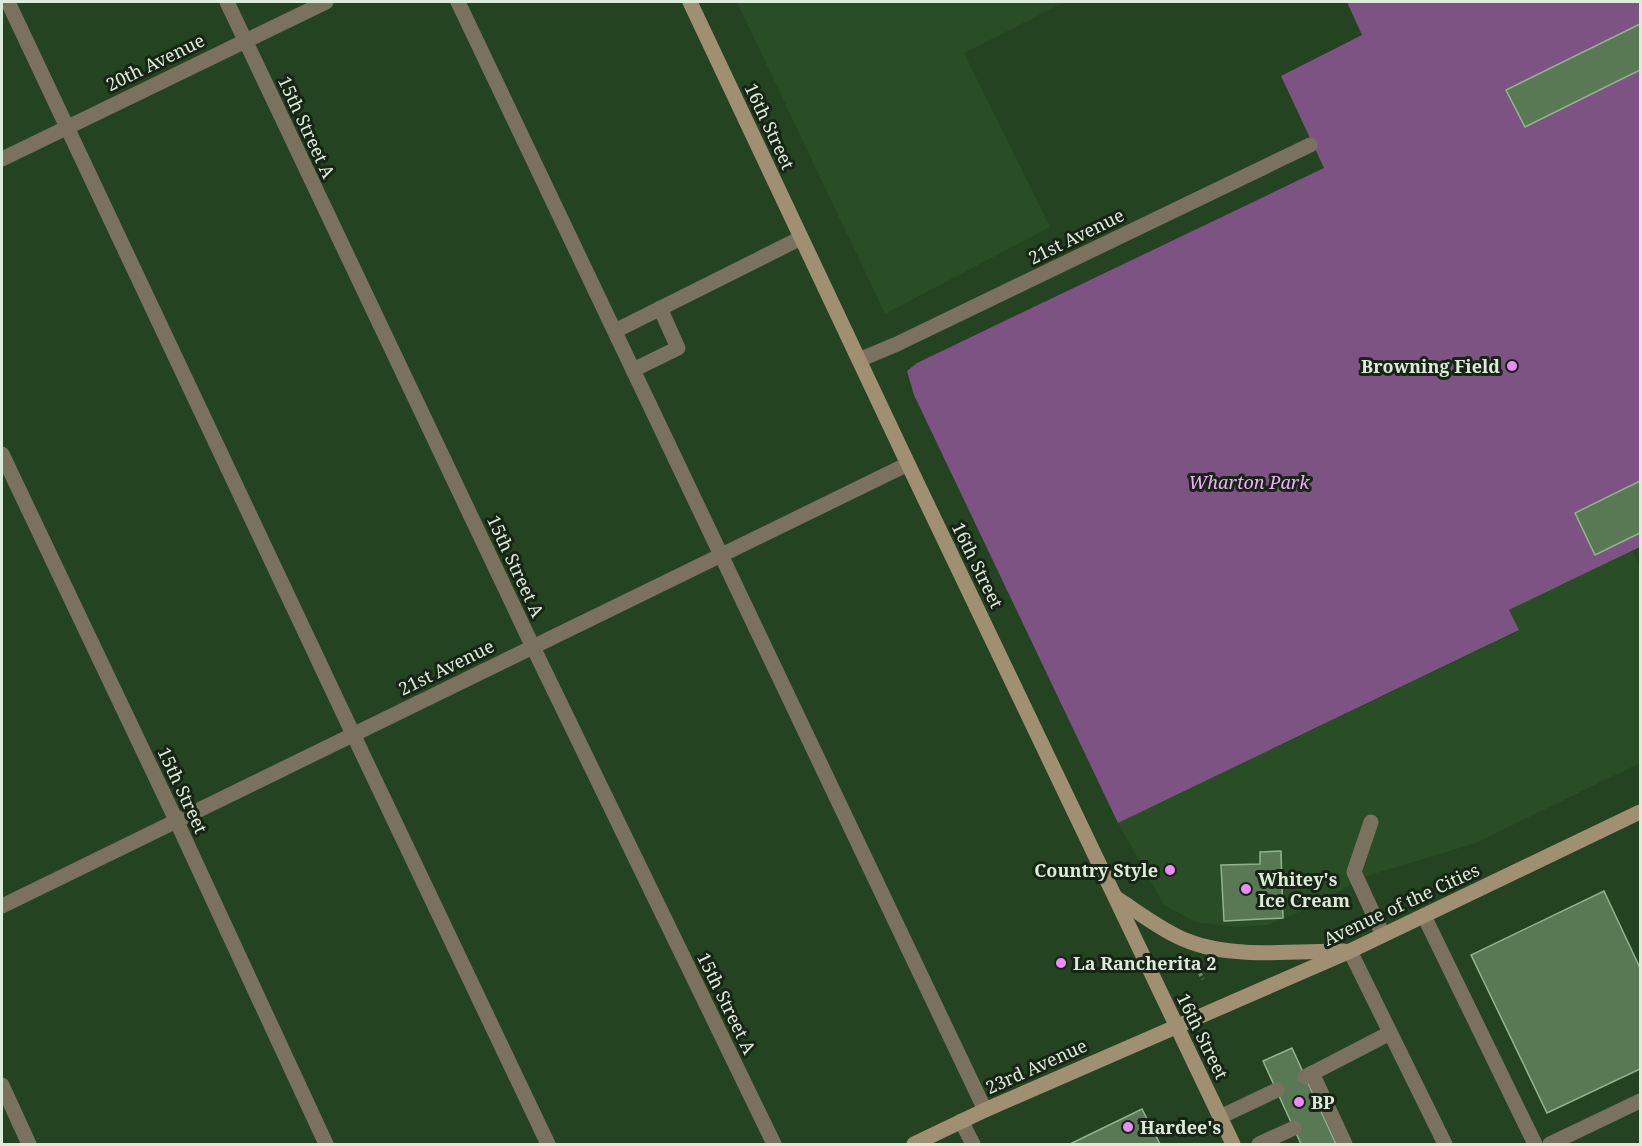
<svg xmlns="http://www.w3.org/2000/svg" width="1642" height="1146" font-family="'Noto Serif',serif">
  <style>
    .built { fill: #294d25 }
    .green { fill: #7d5384 }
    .building { fill: #597955; stroke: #91b48d; stroke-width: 1.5 }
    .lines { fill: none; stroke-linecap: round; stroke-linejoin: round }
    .path { stroke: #6d876a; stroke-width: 4; stroke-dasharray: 3 3; stroke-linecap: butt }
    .lane { stroke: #7b715f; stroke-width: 15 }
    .street { stroke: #7b715f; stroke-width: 15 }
    .secondary { stroke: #a08f72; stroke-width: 15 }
    .poi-dot { fill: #ec8cfb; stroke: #182516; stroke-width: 2 }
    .labels { text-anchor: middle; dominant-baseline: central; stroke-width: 6; stroke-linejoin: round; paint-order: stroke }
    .street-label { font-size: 18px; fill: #dbedd8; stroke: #182516 }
    .poi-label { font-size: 18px; font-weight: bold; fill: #dbedd8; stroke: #182516; text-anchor: start }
    .park-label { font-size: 18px; font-style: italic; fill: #f0affa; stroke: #182516 }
  </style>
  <rect width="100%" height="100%" fill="#244321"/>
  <!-- built -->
  <g class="built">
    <path d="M737,2H1065L964,53L1050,227L885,314Z"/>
    <path d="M1633,551L1640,566V763L1476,843L1367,876L1304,910L1268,925L1236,927L1195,922L1164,905L1118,823L1519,631L1509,610Z"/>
  </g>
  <!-- green -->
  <path class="green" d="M1347,2H1640V547L1509,610L1519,630L1118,823L914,395L907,371L917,363L1324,168L1281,76L1362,35Z"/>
  <!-- building -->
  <g class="building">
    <path d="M1640,24V70L1525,127L1506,90Z"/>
    <path d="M1640,481V533L1595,555L1575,513Z"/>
    <path d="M1281,851L1283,918L1224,921L1221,865L1260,864V852Z"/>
    <path d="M1604,891L1640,968V1069L1547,1113L1471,955Z"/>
    <path d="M1292,1048L1336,1144H1301L1263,1061Z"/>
    <path d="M1142,1109L1160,1144H1070Z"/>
  </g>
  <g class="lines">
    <!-- path -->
    <path class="path" d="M1197,968L1203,979"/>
    <!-- lane -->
    <g class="lane">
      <path d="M8,2L353,734L548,1144"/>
      <path d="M458,2L985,1110"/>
      <path d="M615,331L801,238"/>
      <path d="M633,370L678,348L660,308"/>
      <path d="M1371,822L1354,872L1383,935"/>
      <path d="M1424,916L1535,1144"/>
      <path d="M1350,951L1445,1144"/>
      <path d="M1312,1073L1345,1144"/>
      <path d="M1305,1077L1390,1033"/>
      <path d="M2,1085L29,1144"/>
      <path d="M1220,1117L1277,1090"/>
      <path d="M961,1121L973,1144"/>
      <path d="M1259,1144L1294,1128"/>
      <path d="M1550,1144L1640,1101"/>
    </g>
    <!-- street -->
    <g class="street">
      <path d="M227,2L532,645L774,1144"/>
      <path d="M2,159L326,2"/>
      <path d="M859,360L897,344L1310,145"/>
      <path d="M2,454L176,820L326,1144"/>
      <path d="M2,906L908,464"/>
    </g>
    <!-- secondary -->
    <g class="secondary">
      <path d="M690,2L908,464L1233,1144"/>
      <path d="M1116,898C1137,911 1165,933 1188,941C1232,959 1296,951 1344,951"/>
      <path d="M914,1144L985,1110L1350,951L1640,812"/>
    </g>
  </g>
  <!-- markers -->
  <g class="poi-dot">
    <circle cx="1512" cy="366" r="6"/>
    <circle cx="1170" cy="870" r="6"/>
    <circle cx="1246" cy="889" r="6"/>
    <circle cx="1061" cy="963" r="6"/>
    <circle cx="1299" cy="1102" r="6"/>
    <circle cx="1128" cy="1127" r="6"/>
  </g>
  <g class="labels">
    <!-- street labels -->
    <g class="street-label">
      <text transform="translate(155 62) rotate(-26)">20th Avenue</text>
      <text transform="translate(770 126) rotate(65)">16th Street</text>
      <text transform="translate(307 127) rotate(65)">15th Street A</text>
      <text transform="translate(1076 236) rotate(-26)">21st Avenue</text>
      <text transform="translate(978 565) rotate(64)">16th Street</text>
      <text transform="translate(516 566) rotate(65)">15th Street A</text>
      <text transform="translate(446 667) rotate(-26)">21st Avenue</text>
      <text transform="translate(183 790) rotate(65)">15th Street</text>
      <text transform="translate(1401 904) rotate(-25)">Avenue of the Cities</text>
      <text transform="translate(727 1003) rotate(64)">15th Street A</text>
      <text transform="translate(1203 1036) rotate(64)">16th Street</text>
      <text transform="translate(1036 1066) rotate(-24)">23rd Avenue</text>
    </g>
    <!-- poi labels -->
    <g class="poi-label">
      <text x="1500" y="366" text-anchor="end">Browning Field</text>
      <text x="1158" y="870" text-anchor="end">Country Style</text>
      <text x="1258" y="879">Whitey's<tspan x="1258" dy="21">Ice Cream</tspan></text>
      <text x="1073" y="963">La Rancherita 2</text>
      <text x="1311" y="1102">BP</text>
      <text x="1140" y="1127">Hardee's</text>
    </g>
    <!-- park labels -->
    <g class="park-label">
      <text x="1249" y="482">Wharton Park</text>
    </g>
  </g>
  <!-- border -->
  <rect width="1642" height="1146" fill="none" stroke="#dbedd8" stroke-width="6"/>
</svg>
